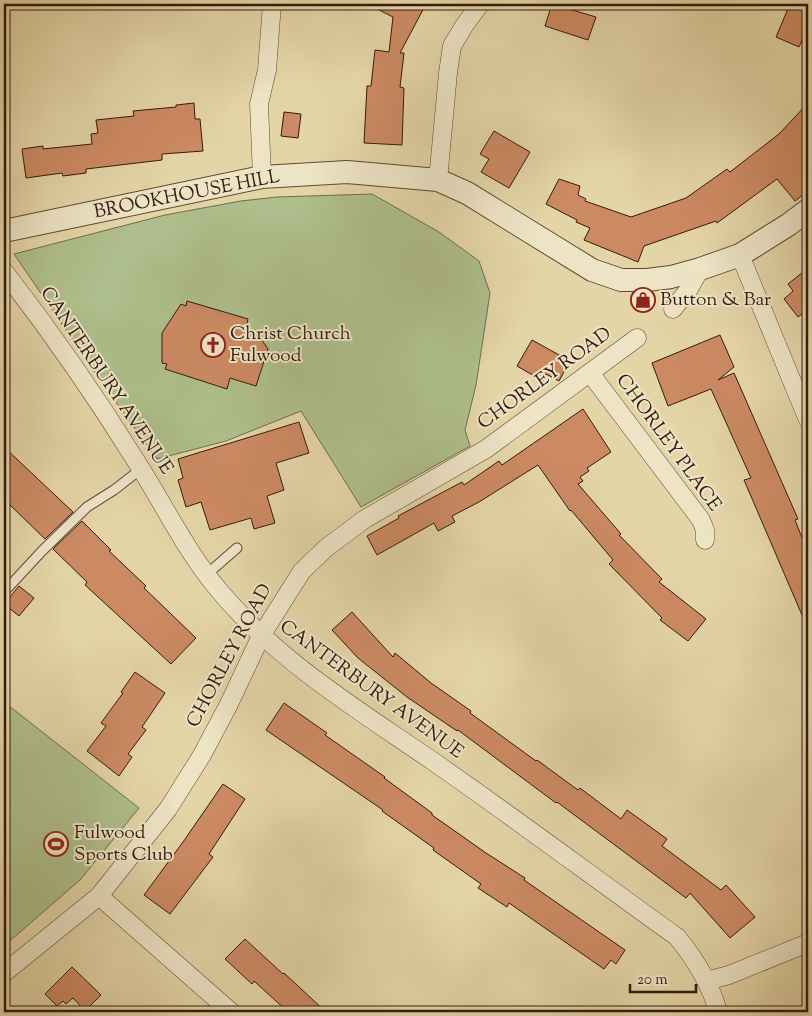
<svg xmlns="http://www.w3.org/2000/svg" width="812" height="1016" font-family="'Sorts Mill Goudy',serif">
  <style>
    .green { fill: #aebe8c; stroke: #706c4e }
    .building { fill: #cc8a63; stroke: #331a0f }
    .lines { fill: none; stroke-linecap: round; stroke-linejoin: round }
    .service-casing { stroke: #5f4935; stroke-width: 11 }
    .minor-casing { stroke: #5f4935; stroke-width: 19 }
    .tertiary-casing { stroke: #5f4935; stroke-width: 24 }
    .service { stroke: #ede4c6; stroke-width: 9 }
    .minor { stroke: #ede4c6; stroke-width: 18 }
    .tertiary { stroke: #ede4c6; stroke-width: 22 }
    .labels { text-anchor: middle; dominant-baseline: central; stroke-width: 4; stroke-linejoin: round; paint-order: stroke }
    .street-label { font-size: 19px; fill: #331a0f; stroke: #ede4c6 }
    .poi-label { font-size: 19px; fill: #331a0f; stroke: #ede4c6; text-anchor: start }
  </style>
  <rect width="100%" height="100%" fill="#e4d5a7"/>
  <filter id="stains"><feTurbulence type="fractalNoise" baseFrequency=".004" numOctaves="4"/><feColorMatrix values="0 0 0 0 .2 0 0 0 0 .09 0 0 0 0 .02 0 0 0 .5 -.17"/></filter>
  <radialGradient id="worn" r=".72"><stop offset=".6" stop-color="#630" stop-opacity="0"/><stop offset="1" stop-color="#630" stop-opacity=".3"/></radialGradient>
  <!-- green -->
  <g class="green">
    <path d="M372,194L439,232L479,261L490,293L476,385L465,430L470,446L361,507L301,411L226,441L157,459L105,387L14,254L165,215L241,201L277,197Z"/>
    <path d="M4,702L139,808L80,880L4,946Z"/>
  </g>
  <!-- building -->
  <g class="building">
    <path d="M367,4H426L400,53H404L400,87L404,88L402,145L364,143L367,86H371L375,50L389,52L393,17Z"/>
    <path d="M552,4L596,17L588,40L545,26Z"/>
    <path d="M790,4H808V27L799,47L776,37Z"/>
    <path d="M194,103L195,119H200L203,151L162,154V160L86,169V173L63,176L62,173L26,178L22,149L43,146V149L92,144L91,134L98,133L96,120L134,116L133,111L176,107V105Z"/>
    <path d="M808,103V191L795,201L777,179L717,223L716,221L644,246L638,262L584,240L590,228L576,222L577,220L546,204L559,179L580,186L578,195L586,199L585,201L631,217L686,198L727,169L730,172L779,134Z"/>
    <path d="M284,112L301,114L298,138L281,136Z"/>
    <path d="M494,131L530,152L509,188L481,172L489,159L480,154Z"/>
    <path d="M808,268V311L807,310L798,317L784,299L793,291L788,284Z"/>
    <path d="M187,301L248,319L245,331L259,336L268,349L256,386L230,378L227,389L165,369L167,364L162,363V333L181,304L186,306Z"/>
    <path d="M720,335L734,367L718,380L734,373L798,519L795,520L808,553V629L744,480L751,478L711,389L668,406L652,363Z"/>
    <path d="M532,340L570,361L559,381L546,374L543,381L517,366Z"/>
    <path d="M583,409L611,452L587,468L589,471L580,477L583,481L578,484L621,534L619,535L662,579L659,582L706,619L688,641L660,620L662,618L609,564L613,560L571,510L570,511L538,465L479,502L452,516L455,522L438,531L434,523L377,555L367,536L399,518L398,516L462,482L464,485L499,461L502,465Z"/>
    <path d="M299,422L309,453L276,463L284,490L267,496L275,523L254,529L251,518L210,530L201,502L186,507L178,480L183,478L178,459Z"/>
    <path d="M4,447L73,512L45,539L4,499Z"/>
    <path d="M82,521L111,550L109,551L146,586L144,588L196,638L171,664L85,585L87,582L53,549Z"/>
    <path d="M19,586L34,598L19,616L4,604Z"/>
    <path d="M352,612L393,657L395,653L431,683L471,711L470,713L536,761L537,760L578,790L580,788L621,819L627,810L667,839L662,846L721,890L726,885L755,917L730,938L690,893L686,898L557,802L556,803L458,730L457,731L407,697L358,658L332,630Z"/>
    <path d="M135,672L165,693L142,727L146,730L128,754L132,757L119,776L87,751L106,726L101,723L123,693L121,692Z"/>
    <path d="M284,703L327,733L325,735L385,777L384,778L432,813V815L486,853L525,878L524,880L625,950L616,964L611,960L604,969L509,903L507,907L478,888L481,884L433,850L434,848L382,811L383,810L266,730Z"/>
    <path d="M223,784L245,799L209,854L213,857L170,914L144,895L183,842Z"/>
    <path d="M245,939L283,974L284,973L326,1012H288L254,981L252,984L225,959Z"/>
    <path d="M72,967L101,995L85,1011L73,998L66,1004L63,1001L57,1006L45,994Z"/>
  </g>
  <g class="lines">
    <defs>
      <g id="service">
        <path d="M206,575L237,548"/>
        <path d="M4,592L42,551L87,507L114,490L141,469"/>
      </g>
      <g id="minor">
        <path d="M262,177L259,104L267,70L272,4"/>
        <path d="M438,180L448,73L452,46L464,26L480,4"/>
        <path d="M740,255L808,420"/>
        <path d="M4,271C51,332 95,395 136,461C165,506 187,554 223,595C282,664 360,711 434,762C516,819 596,879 677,937C695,959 711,984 718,1012"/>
        <path d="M673,309L689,289L700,269"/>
        <path d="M590,373L701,520L705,530V540"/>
        <path d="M99,896L231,1012"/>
        <path d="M4,973L99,896L168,809L202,755L229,704L261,636L302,571L326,548L365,519L486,449L637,338"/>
        <path d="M706,981L729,975L808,943"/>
      </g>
      <path id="tertiary" d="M4,231L262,177L347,172L438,180L467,193L592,270L621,280H647L671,277L700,269L740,255L788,225L808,210"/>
    </defs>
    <!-- service casing -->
    <use href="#service" class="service-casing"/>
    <!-- minor casing -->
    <use href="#minor" class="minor-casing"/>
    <!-- tertiary casing -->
    <use href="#tertiary" class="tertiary-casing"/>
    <!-- service -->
    <use href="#service" class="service"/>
    <!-- minor -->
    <use href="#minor" class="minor"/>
    <!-- tertiary -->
    <use href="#tertiary" class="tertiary"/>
  </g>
  <!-- icons -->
  <defs>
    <symbol id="shop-ring" viewBox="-11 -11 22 22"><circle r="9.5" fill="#ede4c6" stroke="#8f2418" stroke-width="1.5"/><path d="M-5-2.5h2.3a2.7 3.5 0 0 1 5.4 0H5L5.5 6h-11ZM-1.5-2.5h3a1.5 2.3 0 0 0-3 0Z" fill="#8f2418"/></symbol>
    <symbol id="church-ring" viewBox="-11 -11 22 22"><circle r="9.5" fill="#ede4c6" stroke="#8f2418" stroke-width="1.5"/><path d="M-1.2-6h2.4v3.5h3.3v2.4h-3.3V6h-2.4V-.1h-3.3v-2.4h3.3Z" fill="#8f2418"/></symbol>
    <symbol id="stadium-ring" viewBox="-11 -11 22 22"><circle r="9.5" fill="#ede4c6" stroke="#8f2418" stroke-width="1.5"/><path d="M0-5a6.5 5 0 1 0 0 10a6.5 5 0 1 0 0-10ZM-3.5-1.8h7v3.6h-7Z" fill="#8f2418"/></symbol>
  </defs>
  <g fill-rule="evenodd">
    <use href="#shop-ring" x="629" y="286" width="28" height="28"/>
    <use href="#church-ring" x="199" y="331" width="28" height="28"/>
    <use href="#stadium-ring" x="42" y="830" width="28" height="28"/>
  </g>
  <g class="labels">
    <!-- street labels -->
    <g class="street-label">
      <text transform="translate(187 195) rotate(-11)">BROOKHOUSE HILL</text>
      <text transform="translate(545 379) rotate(-36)">CHORLEY ROAD</text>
      <text transform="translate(106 381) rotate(56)">CANTERBURY AVENUE</text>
      <text transform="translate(668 443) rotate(54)">CHORLEY PLACE</text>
      <text transform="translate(230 656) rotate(-62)">CHORLEY ROAD</text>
      <text transform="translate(371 690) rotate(36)">CANTERBURY AVENUE</text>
    </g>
    <!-- poi labels -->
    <g class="poi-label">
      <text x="660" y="300">Button &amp; Bar</text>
      <text x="230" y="334">Christ Church<tspan x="230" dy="22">Fulwood</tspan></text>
      <text x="74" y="833">Fulwood<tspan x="74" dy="22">Sports Club</tspan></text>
    </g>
  </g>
  <!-- margin -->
  <rect width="812" height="1016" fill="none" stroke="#e4d5a7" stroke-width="20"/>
  <rect x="5" y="5" width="802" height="1006" fill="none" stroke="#331a0f" stroke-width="2.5"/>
  <rect x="10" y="10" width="792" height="996" fill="none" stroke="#331a0f"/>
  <!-- scale -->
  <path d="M630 984v8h66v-8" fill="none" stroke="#331a0f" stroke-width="2.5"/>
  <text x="637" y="984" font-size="15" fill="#331a0f" stroke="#ede4c6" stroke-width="4" paint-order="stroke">20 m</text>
  <rect width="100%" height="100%" filter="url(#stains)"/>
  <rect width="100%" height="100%" fill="url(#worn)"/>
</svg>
